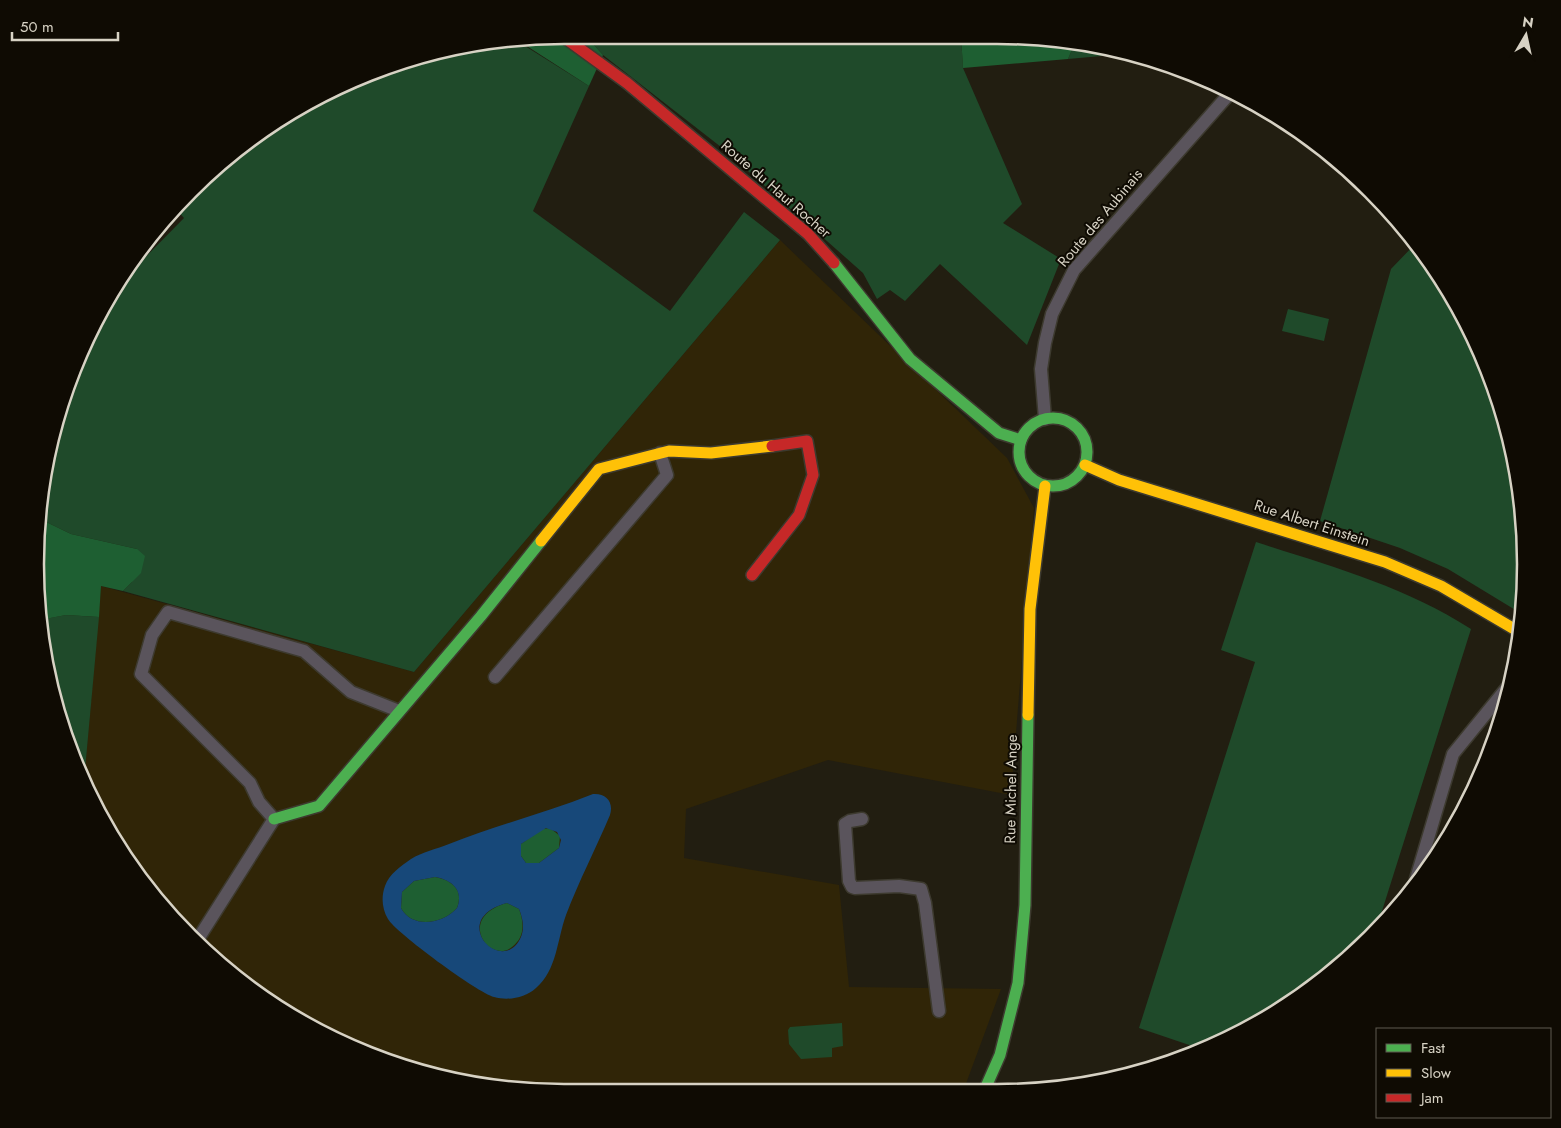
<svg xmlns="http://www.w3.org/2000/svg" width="1561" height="1128" font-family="Jost,sans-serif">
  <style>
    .built { fill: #302507 }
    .green { fill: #1f4a2a }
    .forest { fill: #1e5f32 }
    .water { fill: #174879; fill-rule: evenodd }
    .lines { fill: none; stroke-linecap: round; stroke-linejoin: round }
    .street-casing { stroke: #3d3a2f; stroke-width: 15 }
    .fast-casing { stroke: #3d3a2f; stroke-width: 14 }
    .slow-casing { stroke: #3d3a2f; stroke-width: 14 }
    .jam-casing { stroke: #3d3a2f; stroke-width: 14 }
    .street { stroke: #5a545c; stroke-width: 12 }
    .fast { stroke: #4caf50; stroke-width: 11 }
    .slow { stroke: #ffc107; stroke-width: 11 }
    .jam { stroke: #c62828; stroke-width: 11 }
    .labels { text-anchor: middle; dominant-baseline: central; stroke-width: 4; stroke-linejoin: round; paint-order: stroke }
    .street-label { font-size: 15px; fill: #d7d2c4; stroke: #0f0b03 }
    .rim { fill: none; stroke: #d7d2c4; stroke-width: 2.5 }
  </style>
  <rect width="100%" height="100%" fill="#221e11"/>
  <!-- built -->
  <path class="built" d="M780,240L1007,458L1034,508L1011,795L828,760L686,809L684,858L839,885L849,987L1001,989L964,1089L529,1092L427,1075L330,1038L242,984L144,886L84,781L101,586L414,672Z"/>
  <!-- green -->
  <g class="green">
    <path d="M585,35H961L963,68L1022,204L1003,223L1061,259L1027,345L940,264L905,301L890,290L877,299L863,273L721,147L603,55Z"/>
    <path d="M517,41L589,86L533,211L670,311L744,212L780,240L414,672L123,591L132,582L137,549L71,534L40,519V495L53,427L89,330L124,279L184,218L175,208L270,124L361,75L427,53Z"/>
    <path d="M1074,45L1134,53H1135L1068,59Z"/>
    <path d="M1417,242L1471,330L1508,427L1525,529L1522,614L1448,569L1400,548L1320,521L1391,269Z"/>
    <path d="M1288,309L1329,319L1324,341L1282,331Z"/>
    <path d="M1256,542C1330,566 1404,586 1471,629L1376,930L1319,984L1204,1050L1139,1028L1255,662L1221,650Z"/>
    <path d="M66,615L99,617L84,781L75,766L39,633V620Z"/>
    <path d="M842,1023L843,1046L832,1048V1057L801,1059L789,1044L788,1030L790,1027Z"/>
  </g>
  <!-- forest -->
  <g class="forest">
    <path d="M564,35H585L603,55L589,86L519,41Z"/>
    <path d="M961,35H997L1074,45L1068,59L963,68Z"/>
    <path d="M40,519L71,534L137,549L145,556L141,573L123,591L101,586L99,617L66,615L40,620Z"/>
    <path d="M550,828L560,836L559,848L539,863H526L521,856V844L542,829Z"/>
    <path d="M435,877C452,880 464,890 457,908C443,924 412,929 401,908L402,892L414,881Z"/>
    <path d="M507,903L519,909C523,919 525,933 517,942C494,972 452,918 507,903Z"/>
  </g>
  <!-- water -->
  <path class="water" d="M593,794C606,793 614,802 610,815C596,848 579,881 566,915C557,940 557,970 536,988C525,998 508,1001 494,997C478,993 395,932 388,919C382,909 381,897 385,886C389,874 401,866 411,859C422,852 437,849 449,844C496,825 546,813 593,794ZM546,828L557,832L561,840L559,848L539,863H526L521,856V844ZM435,877C452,880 464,890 457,908C443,924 412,929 401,908L402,892L414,881ZM507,903L519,909C523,919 525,929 520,939C501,976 447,919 507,903Z"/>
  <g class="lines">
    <defs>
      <g id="street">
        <path d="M1045,419L1041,369L1045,343L1052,314L1074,270L1231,92"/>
        <path d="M495,677L667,475L660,453"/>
        <path d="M862,819L850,821L845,824L849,881L852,887L855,888L899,886L921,889L925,903L939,1011"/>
        <path d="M1417,882L1416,879L1453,754L1510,684"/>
        <path d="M198,939L274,819L259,802L250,783L141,674L152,635L168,612L304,651L351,692L399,711"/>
      </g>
      <g id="fast">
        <path d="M834,263L910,359L999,433L1021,440"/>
        <circle cx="1053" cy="452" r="34"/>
        <path d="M274,819L319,806L481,616L541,541"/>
        <path d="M985,1089L1000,1055L1018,983L1025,905L1028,715"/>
      </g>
      <g id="slow">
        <path d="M1085,465L1119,480L1385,562L1441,586L1521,633"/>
        <path d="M541,541L599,469L669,451L711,453L772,446"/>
        <path d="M1028,715L1030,609L1045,486"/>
      </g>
      <g id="jam">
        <path d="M561,35L627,83L808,234L834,263"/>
        <path d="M752,575L799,515L813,475L807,441L772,446"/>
      </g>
    </defs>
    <!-- street casing -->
    <use href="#street" class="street-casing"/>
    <!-- fast casing -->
    <use href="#fast" class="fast-casing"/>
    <!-- slow casing -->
    <use href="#slow" class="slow-casing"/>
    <!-- jam casing -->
    <use href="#jam" class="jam-casing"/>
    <!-- street -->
    <use href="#street" class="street"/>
    <!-- fast -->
    <use href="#fast" class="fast"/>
    <!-- slow -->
    <use href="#slow" class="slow"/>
    <!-- jam -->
    <use href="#jam" class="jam"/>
  </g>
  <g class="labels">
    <!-- street labels -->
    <g class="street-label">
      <text transform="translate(776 189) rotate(41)">Route du Haut Rocher</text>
      <text transform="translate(1100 218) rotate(-50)">Route des Aubinais</text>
      <text transform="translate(1312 523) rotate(18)">Rue Albert Einstein</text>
      <text transform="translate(1011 789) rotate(-89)">Rue Michel Ange</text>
    </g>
  </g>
  <!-- crop -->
  <path d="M0 0H1561V1128H0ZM564 44H997A520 520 0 0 1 1517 564V564A520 520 0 0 1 997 1084H564A520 520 0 0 1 44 564V564A520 520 0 0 1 564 44Z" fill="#0f0b03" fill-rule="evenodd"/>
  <path class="rim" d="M564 44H997A520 520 0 0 1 1517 564V564A520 520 0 0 1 997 1084H564A520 520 0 0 1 44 564V564A520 520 0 0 1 564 44Z"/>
  <!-- legend -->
  <rect x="1376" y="1028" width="175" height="90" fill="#0f0b03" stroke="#5f5b50"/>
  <rect x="1386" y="1044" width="25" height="8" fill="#4caf50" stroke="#5f5b50"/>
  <text x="1421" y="1053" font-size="15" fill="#d7d2c4">Fast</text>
  <rect x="1386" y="1069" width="25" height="8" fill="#ffc107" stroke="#5f5b50"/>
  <text x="1421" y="1078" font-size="15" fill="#d7d2c4">Slow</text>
  <rect x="1386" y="1094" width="25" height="8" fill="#c62828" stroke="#5f5b50"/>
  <text x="1421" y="1103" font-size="15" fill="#d7d2c4">Jam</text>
  <!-- north arrow -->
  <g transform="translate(1526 35) rotate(9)" stroke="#0f0b03" stroke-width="4" paint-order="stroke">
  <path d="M0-4L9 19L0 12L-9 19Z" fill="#d7d2c4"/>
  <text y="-8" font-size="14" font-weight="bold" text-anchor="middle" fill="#d7d2c4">N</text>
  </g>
  <!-- scale -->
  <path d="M12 32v8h106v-8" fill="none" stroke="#d7d2c4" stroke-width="2.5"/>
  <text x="20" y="32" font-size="15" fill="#d7d2c4" stroke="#0f0b03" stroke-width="4" paint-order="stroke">50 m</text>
</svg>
